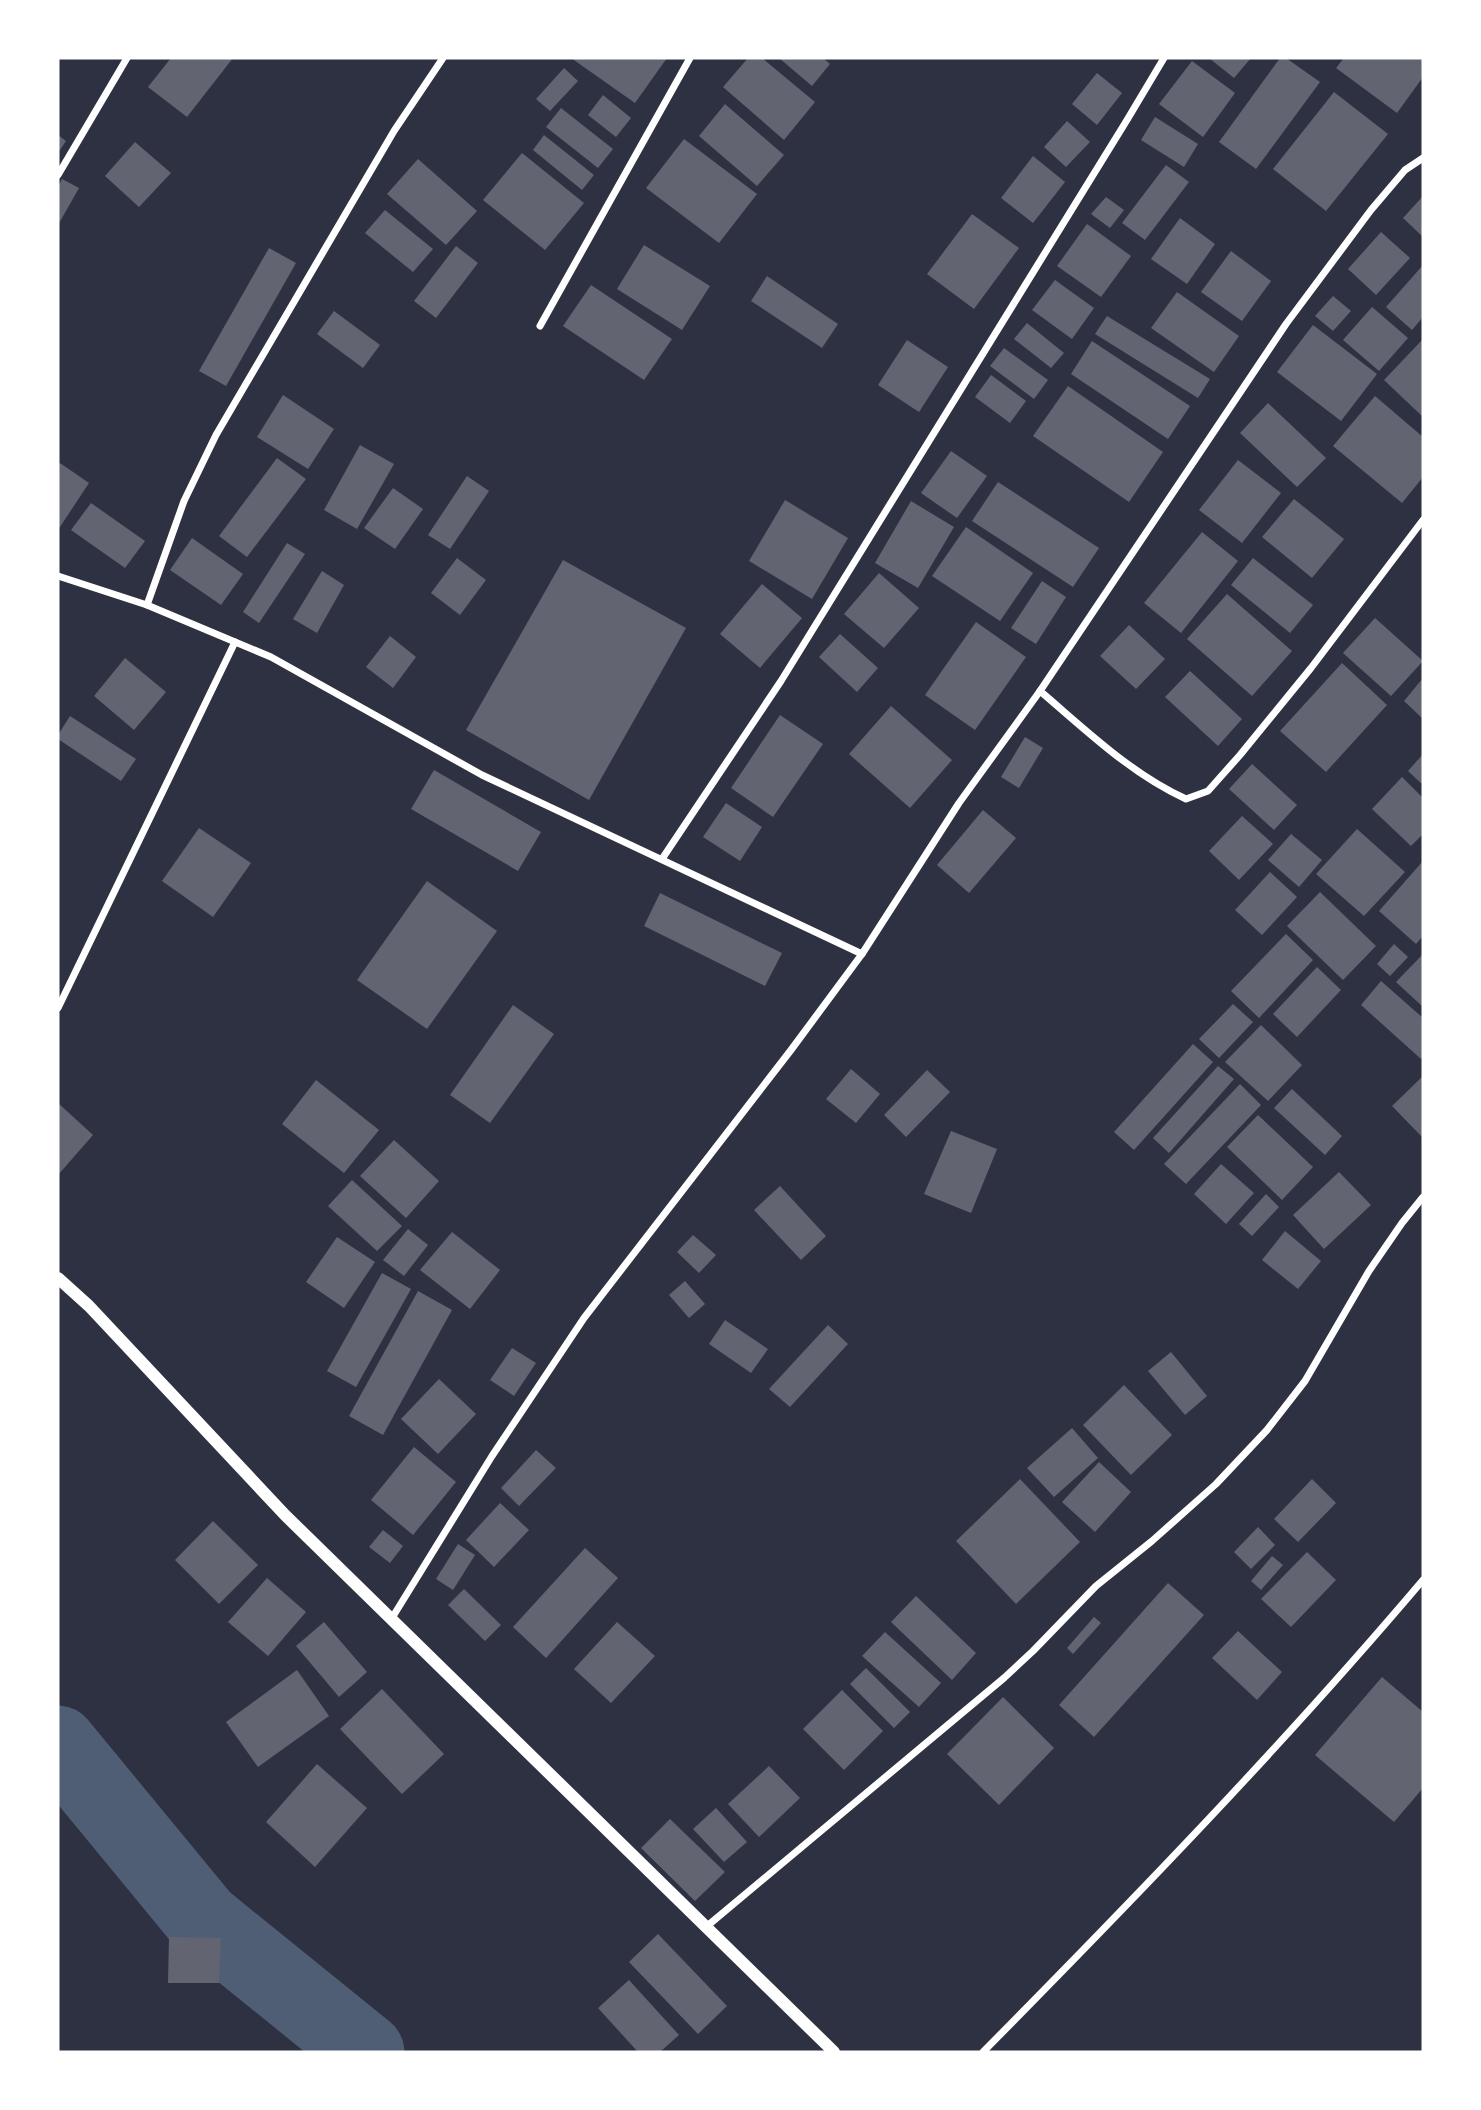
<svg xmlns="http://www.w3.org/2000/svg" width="1481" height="2110" font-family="Literata,serif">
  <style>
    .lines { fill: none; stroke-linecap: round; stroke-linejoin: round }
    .river { stroke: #4f5d75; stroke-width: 77 }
    .building { fill: #626471 }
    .minor { stroke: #fff; stroke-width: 7 }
    .tertiary { stroke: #fff; stroke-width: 12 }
  </style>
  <rect width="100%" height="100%" fill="#2d3142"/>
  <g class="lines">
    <!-- river -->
    <path class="river" d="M58,1744L203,1920L366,2052"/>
  </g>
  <!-- building -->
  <g class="building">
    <path d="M171,58H233L187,117L148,87Z"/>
    <path d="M571,58H667L635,103Z"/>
    <path d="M748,58H762L815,102L784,140L723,87Z"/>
    <path d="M779,58H823L830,64L812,86Z"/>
    <path d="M1209,58H1251L1234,78Z"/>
    <path d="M1280,58H1286L1320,82L1256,169L1219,142Z"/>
    <path d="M1344,58H1423V77L1397,113L1336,68Z"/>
    <path d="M1192,61L1235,93L1203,137L1159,104Z"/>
    <path d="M564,68L578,81L550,111L536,99Z"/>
    <path d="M1097,73L1122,93L1097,125L1072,104Z"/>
    <path d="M1334,92L1388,134L1326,211L1273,169Z"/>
    <path d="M603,95L631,118L616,137L588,115Z"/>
    <path d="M725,104L784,155L757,186L699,136Z"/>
    <path d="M561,108L613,149L598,168L546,127Z"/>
    <path d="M1155,117L1198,144L1184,167L1141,140Z"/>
    <path d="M1067,121L1090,142L1066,167L1044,147Z"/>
    <path d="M58,135L66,141L58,153Z"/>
    <path d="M544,135L594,175L582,190L533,150Z"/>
    <path d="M684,139L757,194L719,243L646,188Z"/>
    <path d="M135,142L171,173L139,207L105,176Z"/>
    <path d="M522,153L584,203L545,250L483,200Z"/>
    <path d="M1033,156L1065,182L1033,223L1001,198Z"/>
    <path d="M418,159L477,211L446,245L387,194Z"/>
    <path d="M1166,165L1189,182L1145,240L1122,223Z"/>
    <path d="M62,179L79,188L58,225V187Z"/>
    <path d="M1423,196V237L1403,218Z"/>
    <path d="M1106,197L1124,210L1110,228L1091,214Z"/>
    <path d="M385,210L433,249L413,272L365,233Z"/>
    <path d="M972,214L1019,248L974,309L927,274Z"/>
    <path d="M1180,218L1215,244L1187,284L1151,259Z"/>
    <path d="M1087,224L1131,256L1101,297L1057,266Z"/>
    <path d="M1381,232L1410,258L1376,295L1348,269Z"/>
    <path d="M644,245L710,286L682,330L617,289Z"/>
    <path d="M456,246L478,263L436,318L414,301Z"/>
    <path d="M269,248L296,263L226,386L199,371Z"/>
    <path d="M1231,251L1271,281L1242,321L1201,292Z"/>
    <path d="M1423,265V317L1412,330L1386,307Z"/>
    <path d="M767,276L838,324L822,348L751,301Z"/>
    <path d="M1055,280L1094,308L1072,339L1032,310Z"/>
    <path d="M591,285L672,339L644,380L563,326Z"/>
    <path d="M1177,292L1239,336L1214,372L1151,328Z"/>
    <path d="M1333,296L1351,311L1333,331L1315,316Z"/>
    <path d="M1372,307L1408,338L1379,371L1343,340Z"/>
    <path d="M334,311L380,345L363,368L317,334Z"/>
    <path d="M1107,316L1210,379L1198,398L1095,334Z"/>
    <path d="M1027,323L1064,353L1051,368L1014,339Z"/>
    <path d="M1313,325L1377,374L1341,421L1277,372Z"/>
    <path d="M1423,339V417L1384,380Z"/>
    <path d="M907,340L948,367L919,412L878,385Z"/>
    <path d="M1092,341L1190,406L1168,439L1071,374Z"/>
    <path d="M1004,348L1048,380L1034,399L990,366Z"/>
    <path d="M991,375L1026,401L1010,423L975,397Z"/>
    <path d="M1068,386L1163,452L1129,502L1033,436Z"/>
    <path d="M283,395L334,429L308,469L257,437Z"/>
    <path d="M1375,396L1423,437V477L1402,503L1333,446Z"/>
    <path d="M1268,403L1326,458L1297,487L1240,433Z"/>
    <path d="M360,445L394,464L357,529L324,510Z"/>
    <path d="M951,451L987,476L957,518L921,493Z"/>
    <path d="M277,458L306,479L247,557L219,536Z"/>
    <path d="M1238,460L1281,493L1242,543L1199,510Z"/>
    <path d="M60,463L89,483L58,530V466Z"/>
    <path d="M467,476L489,491L450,549L428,535Z"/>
    <path d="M998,482L1099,548L1073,587L972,521Z"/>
    <path d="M393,488L423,509L395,549L364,528Z"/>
    <path d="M1294,499L1344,539L1312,578L1262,537Z"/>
    <path d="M785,500L848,538L812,599L749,561Z"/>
    <path d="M911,501L954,527L918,588L875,563Z"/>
    <path d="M91,503L145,541L125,568L71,530Z"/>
    <path d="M966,527L1033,573L1000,621L932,576Z"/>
    <path d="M1202,532L1238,561L1181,633L1144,603Z"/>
    <path d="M192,538L243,574L221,605L170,570Z"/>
    <path d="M287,543L305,554L259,623L243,612Z"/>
    <path d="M457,558L486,580L460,615L431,593Z"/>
    <path d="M1253,558L1313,605L1290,633L1231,585Z"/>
    <path d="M563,560L686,628L589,800L466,730Z"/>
    <path d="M322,571L344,585L317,633L293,619Z"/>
    <path d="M879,573L919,608L884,648L844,614Z"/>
    <path d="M1042,581L1066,597L1036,644L1011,628Z"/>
    <path d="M762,584L802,618L760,668L720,634Z"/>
    <path d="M1227,594L1292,651L1252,696L1187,639Z"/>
    <path d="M1375,618L1423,661L1391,696L1343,653Z"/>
    <path d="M976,622L1026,657L975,730L925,695Z"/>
    <path d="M1129,625L1165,659L1136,689L1100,656Z"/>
    <path d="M840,634L878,668L857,692L819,657Z"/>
    <path d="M390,636L416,657L393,688L366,667Z"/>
    <path d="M125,658L166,692L134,730L94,696Z"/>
    <path d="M1342,663L1387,705L1326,772L1280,731Z"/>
    <path d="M1190,671L1242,719L1218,746L1165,697Z"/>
    <path d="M1423,678V719L1404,701Z"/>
    <path d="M891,706L952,760L910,808L849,754Z"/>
    <path d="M780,715L823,744L773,817L731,788Z"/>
    <path d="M70,716L136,759L121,781L58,739V735Z"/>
    <path d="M1025,737L1043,748L1019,788L1001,777Z"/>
    <path d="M1423,754V785L1408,771Z"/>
    <path d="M1252,764L1297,805L1274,830L1229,789Z"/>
    <path d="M434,770L541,832L518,871L411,809Z"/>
    <path d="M1402,777L1423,798V834L1411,846L1372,809Z"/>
    <path d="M726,803L762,827L740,861L703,837Z"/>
    <path d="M983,810L1016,838L969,893L937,865Z"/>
    <path d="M1242,816L1273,844L1239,880L1209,851Z"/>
    <path d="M199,828L251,863L213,917L162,881Z"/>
    <path d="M1357,829L1405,872L1364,916L1316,874Z"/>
    <path d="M1291,834L1322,860L1299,887L1268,860Z"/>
    <path d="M1423,861V936L1416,944L1379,911Z"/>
    <path d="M1270,872L1297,897L1262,935L1235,910Z"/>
    <path d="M427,881L497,931L427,1029L357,980Z"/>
    <path d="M1320,892L1376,946L1343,980L1287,926Z"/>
    <path d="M660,893L782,953L765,986L644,926Z"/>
    <path d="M1286,934L1313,960L1259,1018L1231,991Z"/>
    <path d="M1394,944L1408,957L1390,976L1377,964Z"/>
    <path d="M1423,954V1007L1396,982Z"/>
    <path d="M1317,967L1341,990L1297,1037L1273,1014Z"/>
    <path d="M1381,981L1423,1018V1055L1421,1059L1361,1005Z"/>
    <path d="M1233,1004L1253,1022L1219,1058L1199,1039Z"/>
    <path d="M513,1005L554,1034L490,1123L450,1095Z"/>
    <path d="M1261,1025L1302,1065L1268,1101L1225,1062Z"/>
    <path d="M1193,1044L1213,1062L1134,1150L1114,1132Z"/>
    <path d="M1218,1066L1234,1079L1169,1153L1153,1138Z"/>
    <path d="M851,1069L880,1094L856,1123L826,1099Z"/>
    <path d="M927,1070L950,1092L906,1137L884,1115Z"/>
    <path d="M1423,1076V1138L1392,1106Z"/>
    <path d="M316,1080L379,1130L344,1173L282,1124Z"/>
    <path d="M1240,1084L1261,1105L1186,1184L1164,1164Z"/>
    <path d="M1292,1089L1342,1136L1325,1155L1274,1108Z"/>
    <path d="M58,1103L93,1135L58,1175Z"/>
    <path d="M1258,1115L1313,1167L1282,1200L1227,1147Z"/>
    <path d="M951,1131L997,1149L971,1213L924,1194Z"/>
    <path d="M394,1140L439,1181L406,1218L360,1176Z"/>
    <path d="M1221,1164L1254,1193L1226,1224L1194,1194Z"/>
    <path d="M1339,1172L1371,1205L1324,1249L1293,1215Z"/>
    <path d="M352,1180L402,1226L377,1251L328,1206Z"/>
    <path d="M780,1186L826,1236L801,1260L754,1210Z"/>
    <path d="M1266,1194L1279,1207L1252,1236L1239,1224Z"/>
    <path d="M408,1229L428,1245L404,1276L383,1260Z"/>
    <path d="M1285,1231L1321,1261L1298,1289L1262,1260Z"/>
    <path d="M452,1232L500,1270L470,1309L420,1270Z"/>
    <path d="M693,1235L716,1255L699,1273L677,1252Z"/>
    <path d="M337,1237L375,1262L344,1308L306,1282Z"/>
    <path d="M382,1273L411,1289L356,1387L327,1371Z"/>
    <path d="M685,1281L705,1304L689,1318L669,1295Z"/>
    <path d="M418,1291L452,1310L383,1435L349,1416Z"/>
    <path d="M725,1320L768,1349L751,1373L709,1344Z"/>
    <path d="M828,1325L848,1344L790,1407L769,1389Z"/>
    <path d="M512,1348L536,1363L514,1396L490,1380Z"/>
    <path d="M1171,1352L1207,1396L1185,1415L1148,1371Z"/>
    <path d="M439,1379L476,1414L438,1454L401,1419Z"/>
    <path d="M1124,1385L1172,1435L1131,1475L1083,1425Z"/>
    <path d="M1072,1428L1098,1458L1054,1497L1027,1468Z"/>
    <path d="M414,1447L456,1482L413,1535L371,1500Z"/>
    <path d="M536,1450L556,1468L519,1506L501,1488Z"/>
    <path d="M1099,1462L1131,1492L1095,1532L1062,1502Z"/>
    <path d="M1020,1479L1080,1542L1016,1604L956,1541Z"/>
    <path d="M1312,1479L1336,1503L1298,1542L1274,1519Z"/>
    <path d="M500,1503L529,1530L494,1567L466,1540Z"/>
    <path d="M213,1521L258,1565L219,1604L175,1560Z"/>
    <path d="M1258,1527L1275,1545L1251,1569L1234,1552Z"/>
    <path d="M383,1530L403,1546L390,1563L369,1547Z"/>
    <path d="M458,1544L475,1555L453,1590L436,1579Z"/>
    <path d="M585,1548L618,1578L546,1658L513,1627Z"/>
    <path d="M1307,1552L1336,1580L1291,1627L1261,1599Z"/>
    <path d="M1272,1556L1283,1565L1261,1590L1251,1581Z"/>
    <path d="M267,1578L306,1612L268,1656L228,1622Z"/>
    <path d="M1168,1583L1204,1615L1094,1737L1059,1705Z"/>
    <path d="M464,1589L501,1625L485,1641L448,1605Z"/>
    <path d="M916,1596L976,1653L952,1680L891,1622Z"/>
    <path d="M1094,1617L1101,1623L1073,1654L1067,1648Z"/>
    <path d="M324,1622L367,1672L339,1697L296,1646Z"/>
    <path d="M617,1622L655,1656L611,1703L574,1669Z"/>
    <path d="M1238,1631L1282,1672L1257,1700L1212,1658Z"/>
    <path d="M885,1632L941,1683L919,1707L862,1656Z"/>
    <path d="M866,1668L910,1712L894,1728L850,1684Z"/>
    <path d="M297,1670L329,1716L258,1767L226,1722Z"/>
    <path d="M1382,1677L1423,1712V1788L1394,1822L1315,1755Z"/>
    <path d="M382,1689L444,1754L402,1794L340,1729Z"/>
    <path d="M842,1690L883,1731L844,1770L803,1729Z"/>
    <path d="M1003,1697L1054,1748L999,1805L947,1754Z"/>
    <path d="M317,1764L367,1808L315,1867L266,1822Z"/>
    <path d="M769,1766L800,1798L759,1837L728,1804Z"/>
    <path d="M716,1808L747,1842L724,1862L693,1829Z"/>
    <path d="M670,1819L725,1872L695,1901L641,1848Z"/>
    <path d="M658,1934L727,2006L698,2034L629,1962Z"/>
    <path d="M169,1937L221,1938L219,1983H168Z"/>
    <path d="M629,1980L679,2035L660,2052H638L598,2008Z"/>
  </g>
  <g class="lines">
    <!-- minor -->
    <g class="minor">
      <path d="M58,175L127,58"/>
      <path d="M540,326L690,58"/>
      <path d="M58,576L147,605L271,657L482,775L862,954"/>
      <path d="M147,605L184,501L216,435L394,131L443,58"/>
      <path d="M1040,691C1086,730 1131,774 1186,799L1208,791L1240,755L1311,668L1423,520"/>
      <path d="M662,859L781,681L1127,120L1164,58"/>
      <path d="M58,1008L235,642"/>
      <path d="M392,1618L492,1456L584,1318L791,1050L862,954L959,803L1040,691L1286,324L1371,210L1405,170L1423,158"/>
      <path d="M706,1927L1004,1678L1033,1651L1096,1586L1152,1541L1216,1484L1267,1430L1305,1381L1369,1271L1402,1223L1423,1197"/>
      <path d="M983,2052C1134,1899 1284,1744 1423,1580"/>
    </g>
    <!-- tertiary -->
    <path class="tertiary" d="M58,1278L89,1306L285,1515L834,2052"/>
  </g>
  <!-- border -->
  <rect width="1481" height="2110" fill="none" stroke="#ffffff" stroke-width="119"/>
</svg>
